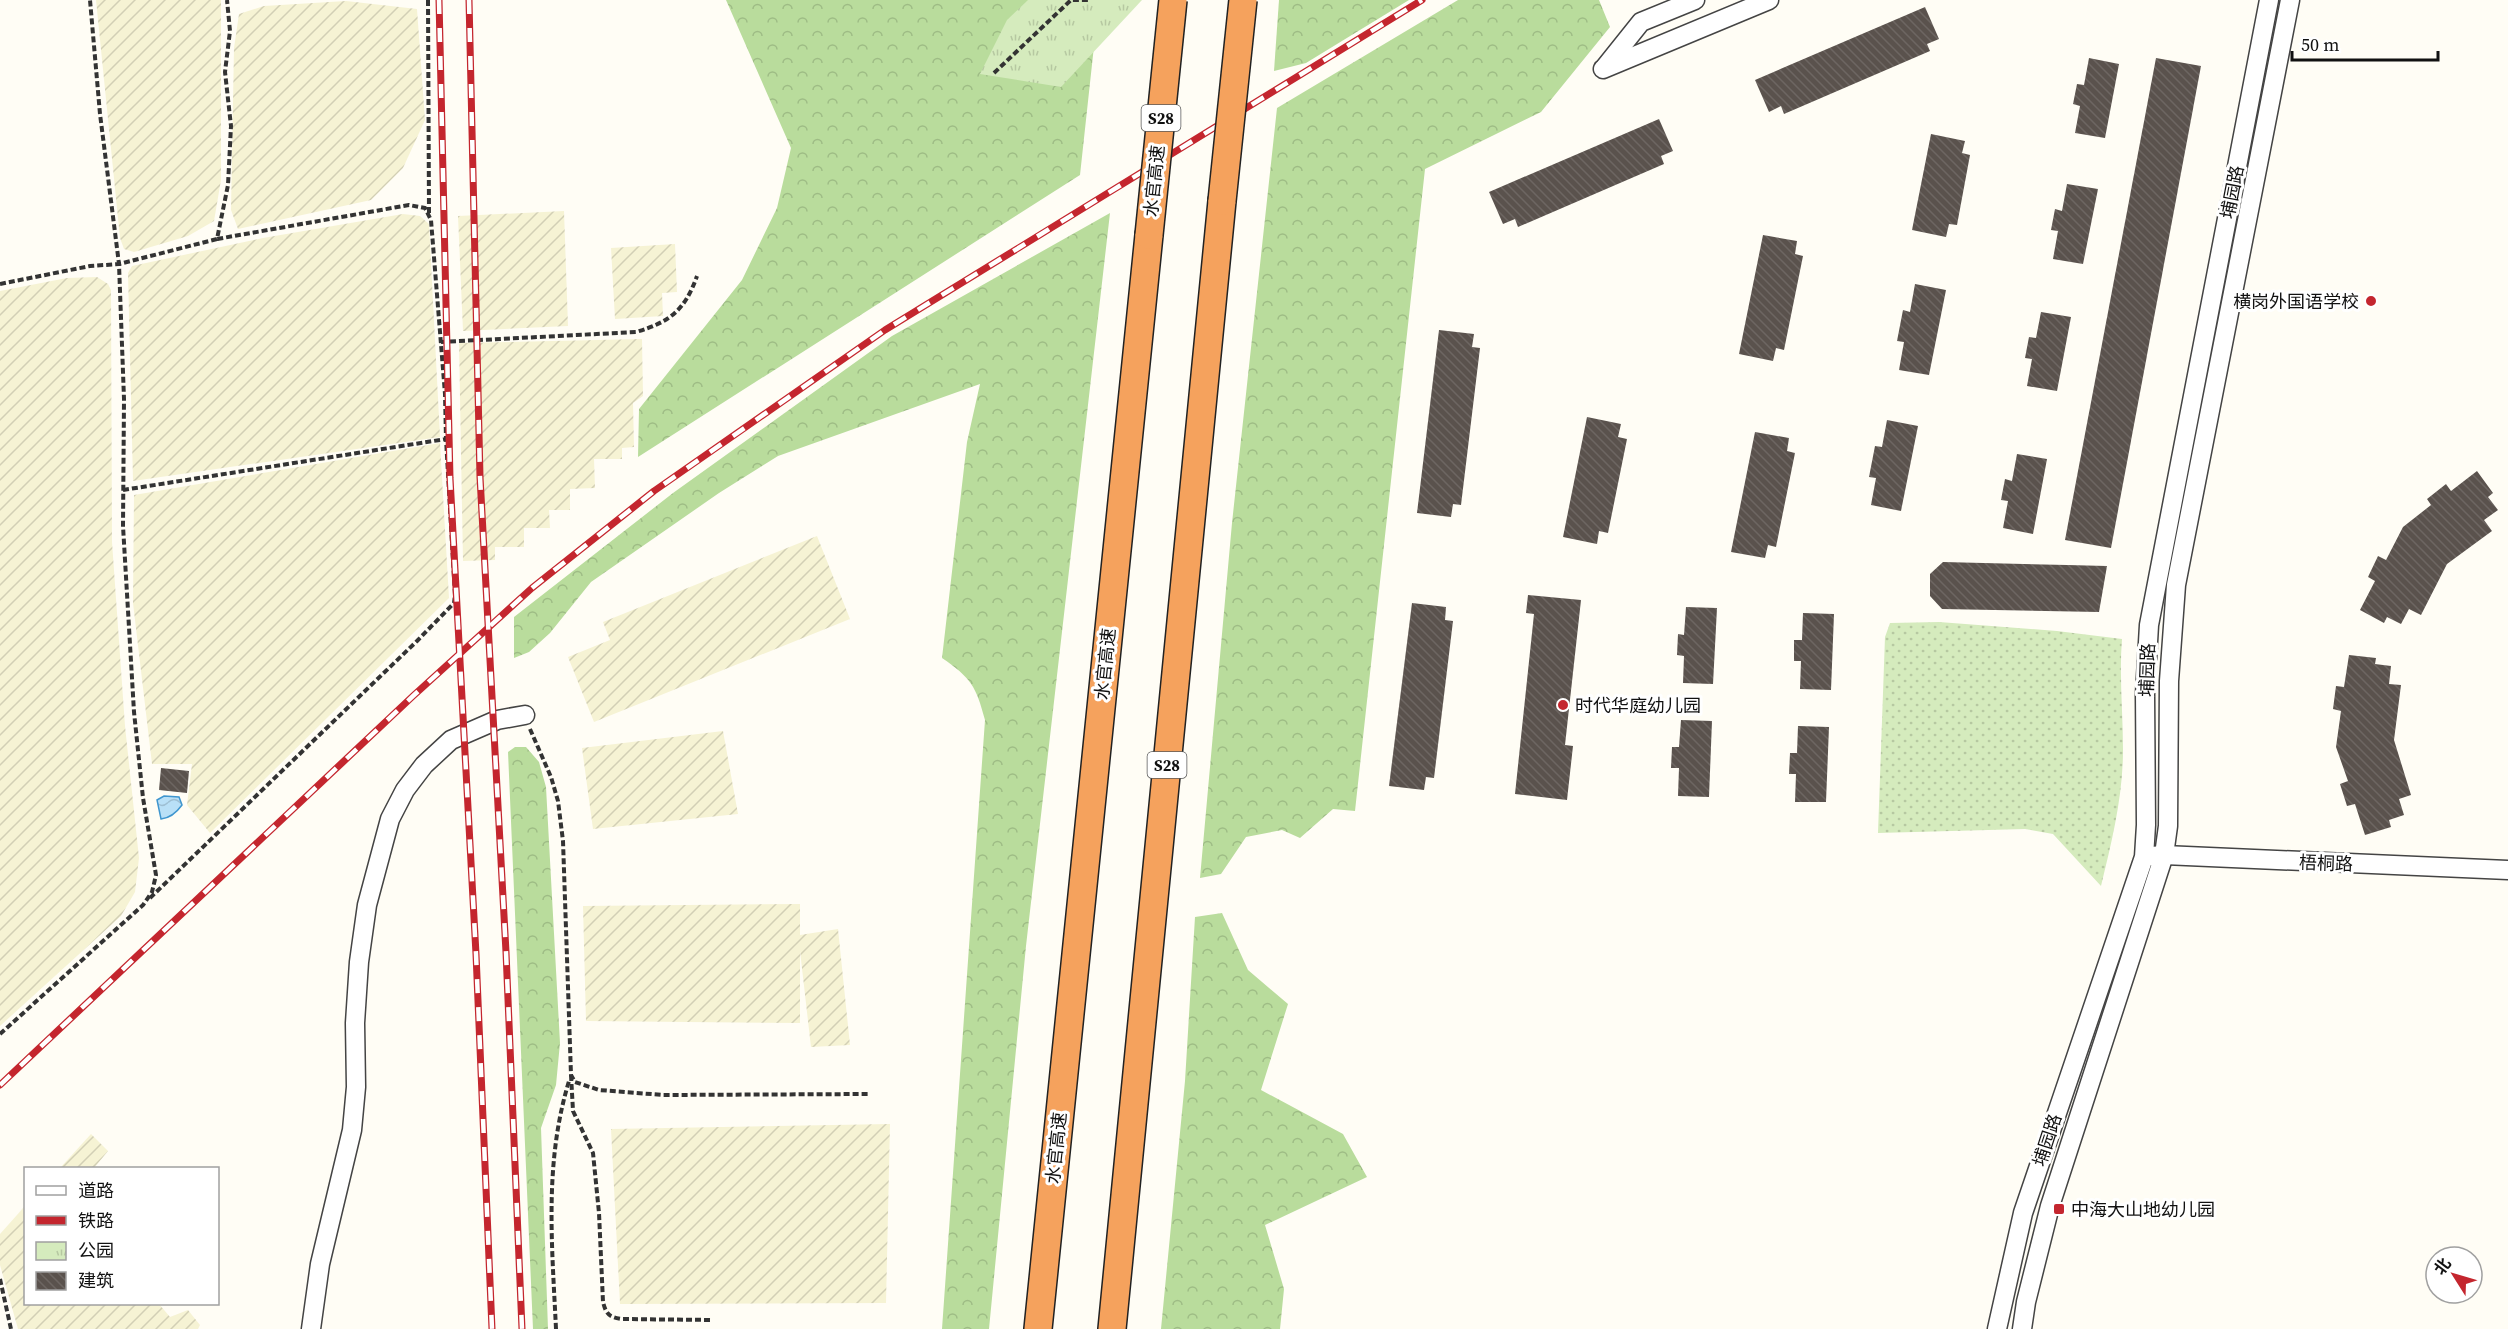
<svg xmlns="http://www.w3.org/2000/svg" width="2508" height="1329" font-family="'Source Serif 4','Noto Sans SC',serif">
  <style>
    .farmland { fill: url(#farmland-furrows) }
    .grass { fill: url(#grass-dots) }
    .forest { fill: url(#forest-crowns) }
    .park { fill: url(#park-tufts) }
    .water { fill: url(#water-waves); stroke: #3f96cf; stroke-width: 1.5 }
    .building { fill: url(#building-back-hatch) }
    .lines { fill: none; stroke-linecap: round; stroke-linejoin: round }
    .minor-casing { stroke: #444; stroke-width: 21 }
    .highway-casing { stroke: #222; stroke-width: 30 }
    .path { stroke: #333; stroke-width: 4; stroke-dasharray: 6 3; stroke-linecap: butt }
    .minor { stroke: #fff; stroke-width: 18 }
    .highway { stroke: #f5a25d; stroke-width: 27 }
    .rail-casing { stroke: #c4262e; stroke-width: 7 }
    .rail { stroke: #fff; stroke-width: 4.5; stroke-dasharray: 14; stroke-linecap: butt }
    .highway-bridge-casing { stroke: #222; stroke-width: 30; stroke-linecap: butt }
    .highway-bridge { stroke: #f5a25d; stroke-width: 27 }
    .poi-dot { fill: #c4262e; stroke: #fff; stroke-width: 2 }
    .labels { text-anchor: middle; dominant-baseline: central; stroke-width: 6; stroke-linejoin: round; paint-order: stroke }
    .shield { fill: #fff; stroke: #585858; stroke-width: 1.5 }
    .shield-label { font-size: 16px; font-weight: bold; fill: #111 }
    .street-label { font-size: 18px; fill: #111; stroke: #fff }
    .poi-label { font-size: 18px; fill: #111; stroke: #fff; text-anchor: start }
  </style>
  <defs>
    <pattern id="farmland-furrows" width="10" height="10" patternUnits="userSpaceOnUse" patternTransform="scale(1.5)"><rect width="10" height="10" fill="#f6f3d4"/><path d="M-1 1l2-2M0 10L10 0M9 11l2-2" fill="none" stroke="#d2cfb5"/></pattern>
    <pattern id="grass-dots" width="8" height="8" patternUnits="userSpaceOnUse" patternTransform="scale(1.5)"><rect width="8" height="8" fill="#d5ebbd"/><path d="M2 2h.1M6 6h.1" fill="none" stroke="#b6c8a1" stroke-width="1.8" stroke-linecap="round"/></pattern>
    <pattern id="forest-crowns" width="20" height="18" patternUnits="userSpaceOnUse" patternTransform="scale(1.5)"><rect width="20" height="18" fill="#b9dc9c"/><path d="M2 6a3 3 0 1 1 6 0M12 15a3 3 0 1 1 6 0" fill="none" stroke="#9ebc85"/></pattern>
    <pattern id="park-tufts" width="24" height="20" patternUnits="userSpaceOnUse" patternTransform="scale(1.5)"><rect width="24" height="20" fill="#d5ebbd"/><path d="M3 7l-1-3M5 7V3M7 7l1-3M15 17l-1-3M17 17v-4M19 17l1-3" fill="none" stroke="#b6c8a1"/></pattern>
    <pattern id="water-waves" width="16" height="10" patternUnits="userSpaceOnUse" patternTransform="scale(1.5)"><rect width="16" height="10" fill="#b9e0f7"/><path d="M0 5q4-4 8 0t8 0" fill="none" stroke="#9ebfd3"/></pattern>
    <pattern id="building-back-hatch" width="6" height="6" patternUnits="userSpaceOnUse" patternTransform="scale(1.5)"><rect width="6" height="6" fill="#5a524d"/><path d="M-1 5l2 2M0 0l6 6M5-1l2 2" fill="none" stroke="#6d6662"/></pattern>
  </defs>
  <rect width="100%" height="100%" fill="#fffdf5"/>
  <!-- farmland -->
  <g class="farmland">
    <path d="M96,0H221V180L214,221L188,236L134,252L124,249L120,238Z"/>
    <path d="M346,1L417,9L425,120L403,168L371,200L238,229L231,210L234,48L239,14L264,6Z"/>
    <path d="M564,211L568,326L463,331L458,216Z"/>
    <path d="M403,214L420,216L429,224L440,437L133,481L128,273L132,266L263,238Z"/>
    <path d="M675,244L677,292L662,293L663,316L615,319L611,248Z"/>
    <path d="M97,277L108,284L111,290L112,542L125,726L139,858L135,892L121,916L0,1026V291L67,278Z"/>
    <path d="M642,339L643,396L633,403L634,447L622,448V459H594L595,488L570,489V510H549L550,528H524V547H495V560L463,561L459,343Z"/>
    <path d="M440,443L449,598L210,833L187,805L192,764H152L133,603L134,495Z"/>
    <path d="M817,536L850,619L594,722L568,657L610,640L603,622Z"/>
    <path d="M723,731L738,814L593,829L582,748Z"/>
    <path d="M800,904V935L838,929L850,1045L811,1047L800,951V1023L586,1021L583,906Z"/>
    <path d="M890,1124L886,1303L620,1304L611,1129Z"/>
    <path d="M91,1134L108,1151L94,1168H60Z"/>
    <path d="M25,1206L26,1304H159L170,1317L188,1310L200,1325L198,1329H18L0,1265V1234Z"/>
  </g>
  <!-- grass -->
  <path class="grass" d="M1939,622L2057,631L2122,639C2119,676 2123,712 2123,750C2123,796 2112,841 2101,886L2053,834L2025,829L1878,833L1885,637L1890,623Z"/>
  <!-- forest -->
  <g class="forest">
    <path d="M726,0H1099L1080,175L638,457L639,409L742,280L777,208L791,148Z"/>
    <path d="M1279,0H1409L1306,63L1274,71Z"/>
    <path d="M1458,0H1599L1610,27L1541,112L1425,169L1355,811L1333,809L1300,838L1282,830L1246,837L1221,874L1200,878L1232,523L1277,108Z"/>
    <path d="M1110,213L1026,946L989,1329H942L985,720C976,686 971,678 942,658L967,442L980,384L778,456L719,493L591,582L550,633L529,652L514,658V617L673,493L892,336Z"/>
    <path d="M515,747H526L539,762L546,787L560,1043L556,1085L541,1128L548,1329H533L508,752Z"/>
    <path d="M1222,913L1248,970L1288,1004L1261,1090L1343,1134L1367,1177L1265,1225L1284,1289L1280,1329H1161L1185,1081L1195,917Z"/>
  </g>
  <!-- park -->
  <path class="park" d="M1028,0H1142L1061,87L980,74L1007,20Z"/>
  <!-- water -->
  <path class="water" d="M164,796L179,797L182,805C177,812 170,818 161,819L157,800Z"/>
  <!-- building -->
  <g class="building">
    <path d="M1925,7L1939,39L1927,44L1930,51L1784,114L1781,106L1769,112L1755,80Z"/>
    <path d="M2089,58L2119,64L2105,138L2075,133L2080,106L2073,104L2077,84L2084,85Z"/>
    <path d="M2156,58L2201,66L2111,548L2065,540Z"/>
    <path d="M1659,119L1673,151L1661,156L1664,164L1518,227L1515,219L1503,224L1489,192Z"/>
    <path d="M1931,134L1965,141L1962,153L1970,155L1957,225L1949,224L1946,237L1912,230Z"/>
    <path d="M2067,184L2098,189L2083,264L2053,259L2058,231L2051,230L2055,209L2062,211Z"/>
    <path d="M1763,235L1797,241L1795,254L1803,256L1784,350L1776,348L1773,361L1739,354Z"/>
    <path d="M1915,284L1946,290L1929,375L1899,370L1904,342L1897,341L1903,310L1910,312Z"/>
    <path d="M2041,312L2071,317L2057,391L2027,386L2032,359L2025,358L2029,337L2036,338Z"/>
    <path d="M1439,330L1474,334L1472,347L1480,348L1461,505L1453,504L1451,517L1417,513Z"/>
    <path d="M1587,417L1621,424L1618,437L1627,439L1608,533L1599,531L1597,544L1563,537Z"/>
    <path d="M1887,420L1918,426L1901,511L1871,505L1876,478L1869,477L1875,446L1882,447Z"/>
    <path d="M1755,432L1789,438L1787,451L1795,453L1776,547L1768,545L1765,558L1731,552Z"/>
    <path d="M2017,454L2047,459L2033,534L2003,528L2008,501L2001,500L2005,479L2012,481Z"/>
    <path d="M2477,471L2493,493L2488,497L2498,510L2484,520L2492,531L2447,564L2421,615L2409,609L2401,624L2387,617L2384,623L2360,610L2375,581L2368,577L2378,556L2386,560L2403,527L2431,505L2427,499L2446,484L2451,491Z"/>
    <path d="M1943,562L2067,565L2107,566L2099,612L1942,609L1930,596V574Z"/>
    <path d="M1528,595L1581,600L1565,745L1573,746L1567,800L1515,794L1534,614L1526,613Z"/>
    <path d="M1412,603L1446,607L1445,620L1453,621L1434,778L1426,777L1424,790L1389,786Z"/>
    <path d="M1686,607L1717,608L1713,684L1683,683L1684,656L1677,655L1678,634L1684,635Z"/>
    <path d="M1803,613L1834,614L1831,690L1800,689L1801,661H1794V640H1802Z"/>
    <path d="M2349,655L2376,658L2375,664L2391,666L2389,684L2401,685L2394,740L2411,795L2399,799L2404,815L2389,820L2391,827L2365,835L2355,804L2347,806L2340,784L2348,781L2336,747L2341,711L2333,709L2336,686L2344,687Z"/>
    <path d="M1681,720L1712,721L1709,797L1678,796L1679,768H1671L1672,747H1679Z"/>
    <path d="M1798,726L1829,727L1826,802H1795L1796,774H1789L1790,753H1797Z"/>
    <path d="M161,768L189,771L187,793L159,790Z"/>
  </g>
  <g class="lines">
    <defs>
      <g id="minor">
        <path d="M1605,67L1641,22L1695,0"/>
        <path d="M1603,69L1769,0"/>
        <path d="M2151,856L2164,855L2508,870"/>
        <path d="M311,1329L320,1264L352,1130L356,1087L355,1023L359,962L367,905L390,819L405,790L424,765L451,740L497,720L525,715"/>
        <path d="M1997,1329L2023,1213L2144,857L2146,825L2145,694L2149,625L2269,0"/>
        <path d="M2022,1329L2026,1302L2050,1206L2164,855L2168,826L2169,681L2176,585L2290,0"/>
      </g>
      <g id="highway">
        <path d="M1038,1329L1149,235"/>
        <path d="M1112,1329L1222,201"/>
      </g>
    </defs>
    <!-- minor casing -->
    <use href="#minor" class="minor-casing"/>
    <!-- highway casing -->
    <use href="#highway" class="highway-casing"/>
    <!-- path -->
    <g class="path">
      <path d="M428,0L429,213"/>
      <path d="M994,73L1071,0H1090"/>
      <path d="M0,284L90,266L119,264L217,239L228,185L231,126L225,72L230,31L227,0"/>
      <path d="M441,342L636,332C670,322 685,310 697,276"/>
      <path d="M123,490L446,439L445,394L431,220L425,208L409,205L217,239"/>
      <path d="M530,729L551,777L558,801L563,841L571,1075L575,1082L599,1090L663,1095L869,1094"/>
      <path d="M150,898L417,641L454,603L455,595L446,439"/>
      <path d="M0,1034L143,905L152,892L156,875L143,798L134,712L123,526L124,399L119,264L100,114L90,0"/>
      <path d="M571,1075L573,1111L593,1153L599,1213L603,1302C606,1314 609,1317 621,1319L713,1320"/>
      <path d="M0,1279L11,1329"/>
      <path d="M556,1329C552,1244 544,1163 569,1081"/>
    </g>
    <!-- minor -->
    <use href="#minor" class="minor"/>
    <!-- highway -->
    <use href="#highway" class="highway"/>
    <defs>
      <g id="rail">
        <path d="M439,0L450,478L476,954L492,1329"/>
        <path d="M469,0L480,477L506,952L522,1329"/>
        <path d="M0,1085L413,696L532,588L654,491L885,330L1422,0"/>
      </g>
    </defs>
    <!-- rail casing -->
    <use href="#rail" class="rail-casing"/>
    <!-- rail -->
    <use href="#rail" class="rail"/>
    <defs>
      <g id="highway-bridge">
        <path d="M1222,201L1243,0"/>
        <path d="M1149,235L1173,0"/>
      </g>
    </defs>
    <!-- highway-bridge casing -->
    <use href="#highway-bridge" class="highway-bridge-casing"/>
    <!-- highway-bridge -->
    <use href="#highway-bridge" class="highway-bridge"/>
  </g>
  <!-- markers -->
  <g class="poi-dot">
    <circle cx="2371" cy="301" r="6"/>
    <circle cx="1563" cy="705" r="6"/>
    <rect x="2053" y="1203" width="12" height="12" rx="3"/>
  </g>
  <g class="labels">
    <!-- shield labels -->
    <g class="shield">
      <rect x="1141.5" y="105" width="39" height="26" rx="4.5"/>
      <rect x="1147.5" y="752" width="39" height="26" rx="4.5"/>
    </g>
    <g class="shield-label">
      <text x="1161" y="118">S28</text>
      <text x="1167" y="765">S28</text>
    </g>
    <!-- street labels -->
    <g class="street-label">
      <text transform="translate(1154 181) rotate(-84)">水官高速</text>
      <text transform="translate(2232 192) rotate(-79)">埔园路</text>
      <text transform="translate(1105 664) rotate(-84)">水官高速</text>
      <text transform="translate(2147 670) rotate(-88)">埔园路</text>
      <text transform="translate(2326 863) rotate(2)">梧桐路</text>
      <text transform="translate(2047 1140) rotate(-72)">埔园路</text>
      <text transform="translate(1056 1148) rotate(-84)">水官高速</text>
    </g>
    <!-- poi labels -->
    <g class="poi-label">
      <text x="2359" y="301" text-anchor="end">横岗外国语学校</text>
      <text x="1575" y="705">时代华庭幼儿园</text>
      <text x="2071" y="1209">中海大山地幼儿园</text>
    </g>
  </g>
  <!-- legend -->
  <rect x="24" y="1167" width="195" height="138" fill="#ffffff" stroke="#a0a0a0" stroke-width="1.5"/>
  <rect x="36" y="1186" width="30" height="9" fill="#ffffff" stroke="#a0a0a0" stroke-width="1.5"/>
  <text x="78" y="1197" font-size="18" fill="#111111">道路</text>
  <rect x="36" y="1216" width="30" height="9" fill="#c4262e" stroke="#a0a0a0" stroke-width="1.5"/>
  <text x="78" y="1227" font-size="18" fill="#111111">铁路</text>
  <rect x="36" y="1242" width="30" height="18" fill="url(#park-tufts)" stroke="#a0a0a0" stroke-width="1.5"/>
  <text x="78" y="1257" font-size="18" fill="#111111">公园</text>
  <rect x="36" y="1272" width="30" height="18" fill="url(#building-back-hatch)" stroke="#a0a0a0" stroke-width="1.5"/>
  <text x="78" y="1287" font-size="18" fill="#111111">建筑</text>
  <!-- north arrow -->
  <g transform="translate(2454 1275) rotate(307)"><circle r="28" fill="#ffffff" stroke="#a0a0a0" stroke-width="1.5"/>
  <path d="M0-4.5L10 22L0 15L-10 22Z" fill="#c4262e"/>
  <text y="-9" font-size="16" font-weight="bold" text-anchor="middle" fill="#111111">北</text>
  </g>
  <!-- scale -->
  <path d="M2292 51v9h146v-9" fill="none" stroke="#111111" stroke-width="3"/>
  <text x="2301" y="51" font-size="18" fill="#111111" stroke="#ffffff" stroke-width="4.5" paint-order="stroke">50 m</text>
</svg>
